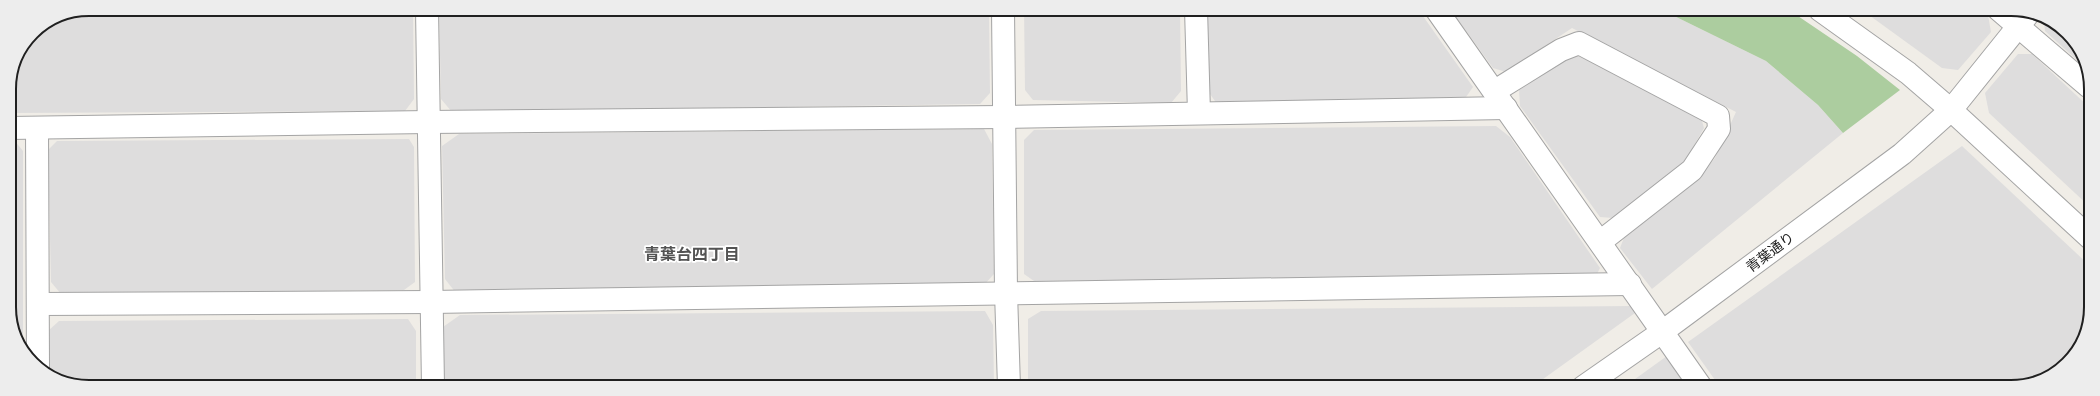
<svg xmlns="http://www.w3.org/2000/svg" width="2100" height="396" font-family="'PT Sans','Noto Sans JP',sans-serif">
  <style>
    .residential { fill: #dedddd }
    .forest { fill: #accd9f }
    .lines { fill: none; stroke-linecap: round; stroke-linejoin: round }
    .minor-casing { stroke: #a4a4a4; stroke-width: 24 }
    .minor { stroke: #fff; stroke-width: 22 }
    .labels { text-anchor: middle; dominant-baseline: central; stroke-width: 3.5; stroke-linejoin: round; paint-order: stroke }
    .street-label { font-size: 14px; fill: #202020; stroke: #fff }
    .quarter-label { font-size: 16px; font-weight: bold; fill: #535353; stroke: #fff }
    .rim { fill: none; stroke: #202020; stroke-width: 2 }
  </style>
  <rect width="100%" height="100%" fill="#f0ede7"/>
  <!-- residential -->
  <g class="residential">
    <path d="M89,9H413L414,99L405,111L9,113V89L15,58L33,32L58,15Z"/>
    <path d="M439,9H989L990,93L980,104L452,112L441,99Z"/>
    <path d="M1024,9H1180L1181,91L1171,103L1033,100L1025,90Z"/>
    <path d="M1207,9H1418L1473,87L1466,97L1217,104L1208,91Z"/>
    <path d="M1451,10H1662L1766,61L1818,105L1843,133L1652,289L1620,248L1625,235L1696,181L1715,158L1736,112L1572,28L1506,72L1493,68Z"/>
    <path d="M1862,10H1981L1988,15L1991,32L1958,70L1942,68Z"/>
    <path d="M2044,21L2067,32L2088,70L2045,31Z"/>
    <path d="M2018,54H2032L2090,108V207L1989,113L1985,93Z"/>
    <path d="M1578,56L1700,114L1704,128L1684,163L1613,218L1600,217L1520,106L1519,90L1563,57Z"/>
    <path d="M1496,126L1510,137L1600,268L1595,278L1034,281L1024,274V140L1034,130Z"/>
    <path d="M984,129L992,144L994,274L984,285L456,293L445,279L442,146L459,134Z"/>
    <path d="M409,139L414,147L415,282L404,290L61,294L51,282L48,150L57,141Z"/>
    <path d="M9,140H14L23,151V345L11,323Z"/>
    <path d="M1962,146L2090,266V318L2064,367L2016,387H1720L1688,342Z"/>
    <path d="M1631,306L1635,313L1532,387H1028V319L1041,311Z"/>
    <path d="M985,311L993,325L994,387L444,386L443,327L460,315Z"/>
    <path d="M408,319L416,331V386H78L50,373L48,331L59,321Z"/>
    <path d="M1667,356L1690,387H1624Z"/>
  </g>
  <!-- forest -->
  <path class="forest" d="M1662,10H1789L1857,56L1900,90L1843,133L1818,105L1766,61Z"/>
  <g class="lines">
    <defs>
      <g id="minor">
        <path d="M427,9L433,386"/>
        <path d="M1003,9L1006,292L1009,387"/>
        <path d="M1196,9L1199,113"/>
        <path d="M1436,9L1701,387"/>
        <path d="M1820,10L1908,73L1951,110L2090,238"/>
        <path d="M1999,10L2089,87"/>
        <path d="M1495,91L1561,50L1579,43L1718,116L1719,129L1692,170L1600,242"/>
        <path d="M9,128L428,122L1004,117L1506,108"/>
        <path d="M37,128L38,368"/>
        <path d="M38,304L431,302L1630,284"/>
        <path d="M1583,387L1662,332L1902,154L1951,110L2029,13"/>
      </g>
    </defs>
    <!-- minor casing -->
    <use href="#minor" class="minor-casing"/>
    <!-- minor -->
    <use href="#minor" class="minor"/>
  </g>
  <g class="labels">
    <!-- street labels -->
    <g class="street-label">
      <text transform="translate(1770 252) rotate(-37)">青葉通り</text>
    </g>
    <!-- quarter labels -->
    <g class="quarter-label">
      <text x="692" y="254">青葉台四丁目</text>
    </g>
  </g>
  <!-- crop -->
  <path d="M0 0H2100V396H0ZM89 16H2011A73 73 0 0 1 2084 89V307A73 73 0 0 1 2011 380H89A73 73 0 0 1 16 307V89A73 73 0 0 1 89 16Z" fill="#ededed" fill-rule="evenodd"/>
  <path class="rim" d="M89 16H2011A73 73 0 0 1 2084 89V307A73 73 0 0 1 2011 380H89A73 73 0 0 1 16 307V89A73 73 0 0 1 89 16Z"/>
</svg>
